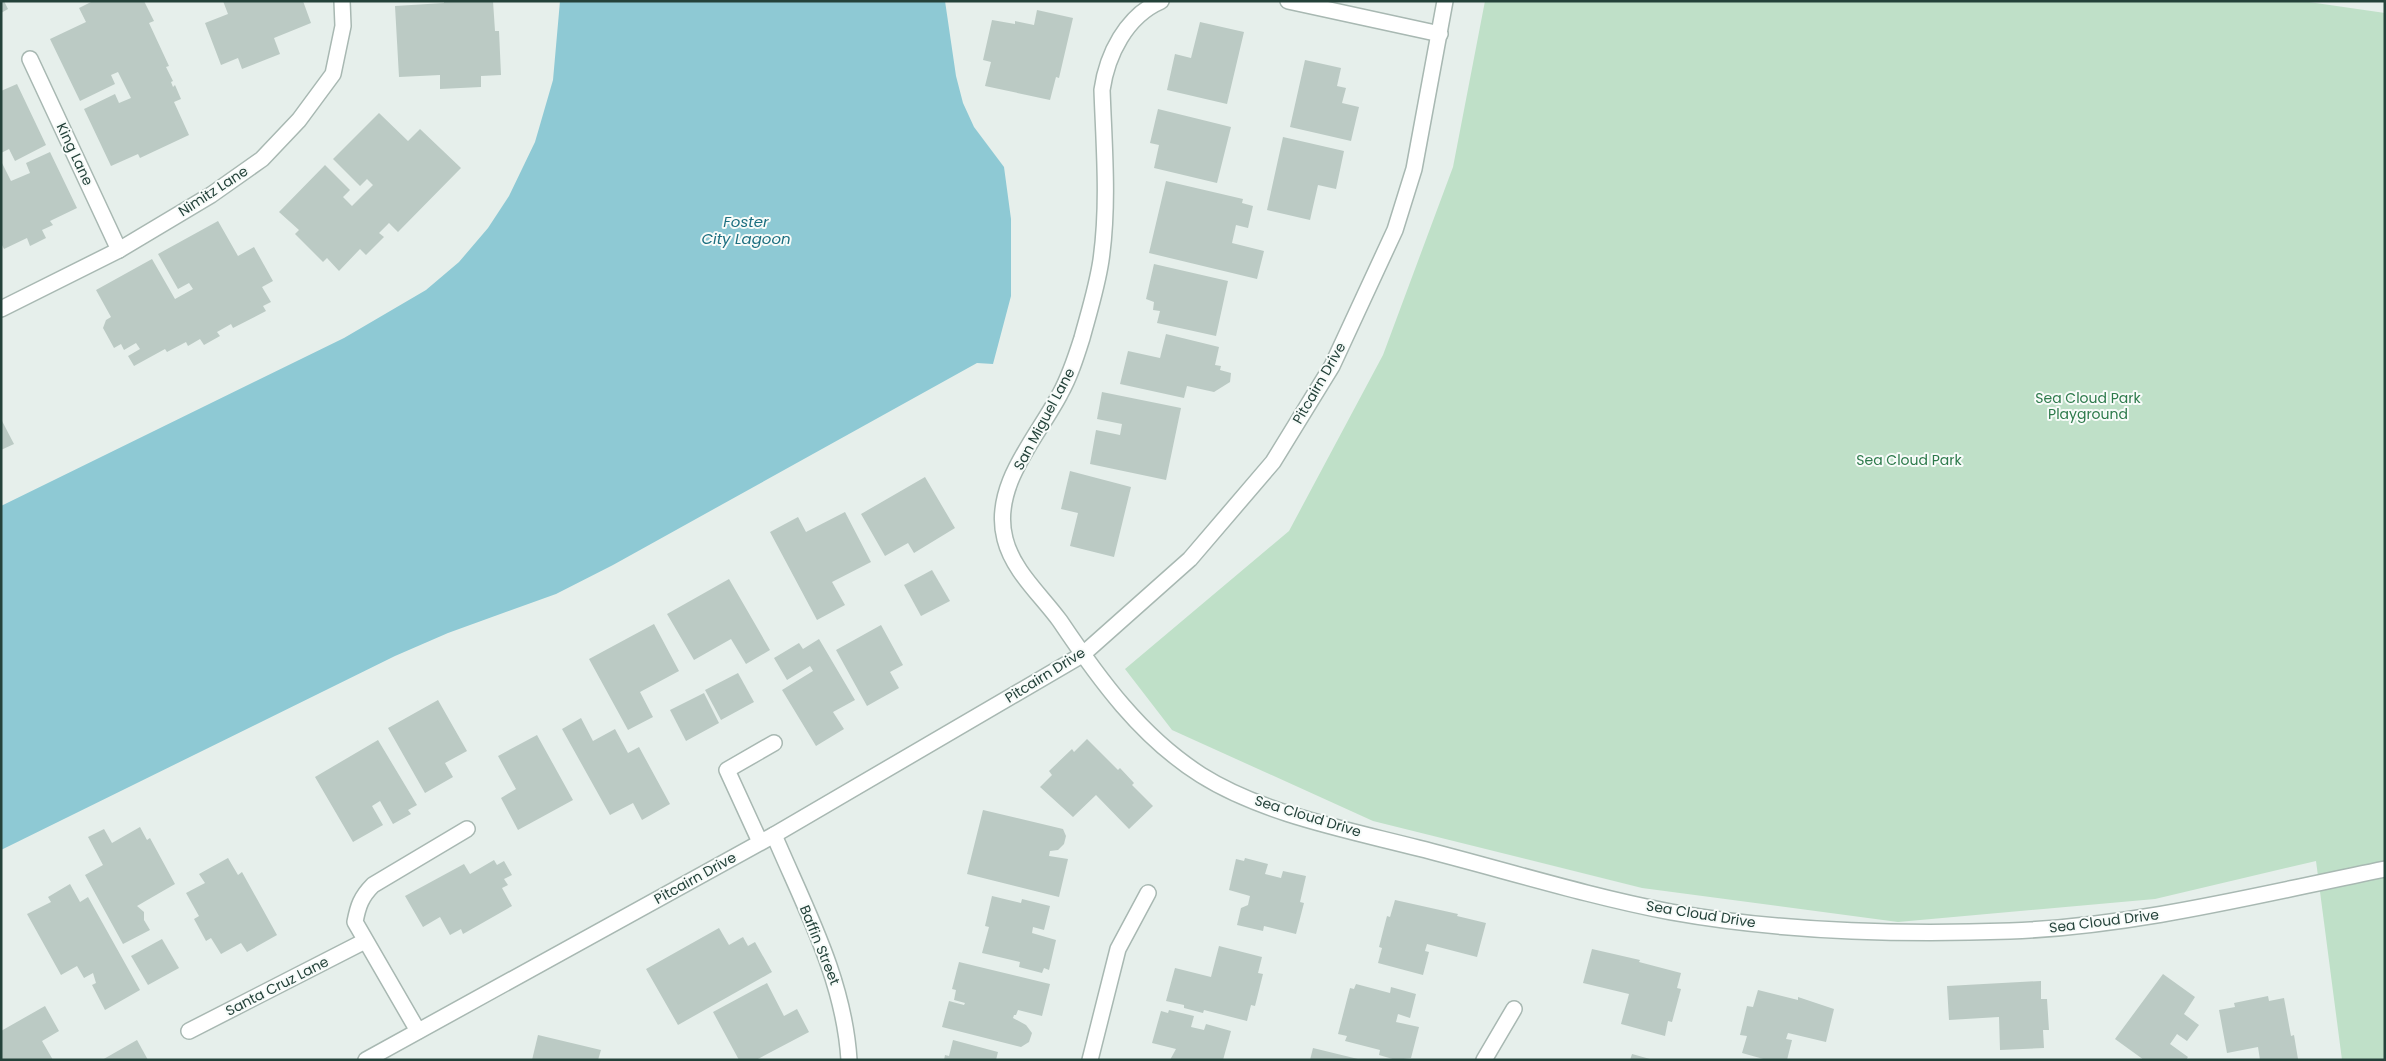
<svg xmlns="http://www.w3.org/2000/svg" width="2386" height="1061" font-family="Poppins,sans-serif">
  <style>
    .green { fill: #bfe0c8 }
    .water { fill: #8ec9d4 }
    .building { fill: #bbcac4 }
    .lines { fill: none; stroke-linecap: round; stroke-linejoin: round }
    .minor-casing { stroke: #a8b8b2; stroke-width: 18 }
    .minor { stroke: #fff; stroke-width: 15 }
    .labels { text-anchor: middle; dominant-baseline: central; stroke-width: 4; stroke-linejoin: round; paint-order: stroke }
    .street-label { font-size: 14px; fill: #24423a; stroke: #f7fbf9 }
    .park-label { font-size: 14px; fill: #2d7a4b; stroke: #f7fbf9 }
    .water-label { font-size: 15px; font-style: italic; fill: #1c6f80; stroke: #f7fbf9 }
  </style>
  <rect width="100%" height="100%" fill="#e6efeb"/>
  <!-- green -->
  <path class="green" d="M1485,1H2302L2385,13V1060H2342L2316,861L2155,899L1898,922L1642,888L1373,821L1172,730L1125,669L1289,531L1383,355L1453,167Z"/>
  <!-- water -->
  <path class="water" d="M560,1H945L956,76L963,103L974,127L1004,167L1011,219V296L993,364L977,363L613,565L556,594L448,633L395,656L1,850V506L344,338L426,290L459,262L488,228L509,196L535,142L553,80Z"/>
  <!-- building -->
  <g class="building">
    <path d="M1,1H4L8,9L1,13Z"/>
    <path d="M93,1H144L154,21L149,23L169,66L166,67L173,81L171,82L173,87L175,85L181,99L174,102L189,135L140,158L138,154L111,166L84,109L115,94L119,103L131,98L118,72L111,75L115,84L80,101L50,39L86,22L79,8Z"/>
    <path d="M223,1H303L311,23L274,38L280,54L242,69L238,58L221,65L205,23L228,14Z"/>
    <path d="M444,1H493L495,31H499L501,75L481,76V87L440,89V75L399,77L395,6L444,3Z"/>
    <path d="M1037,10L1073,18L1059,78L1056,77L1050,100L985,86L991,62L983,60L992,20L1015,24V21L1034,25Z"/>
    <path d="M1200,22L1244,32L1227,104L1167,90L1175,54L1191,58Z"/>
    <path d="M1305,60L1341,68L1337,86L1346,88L1342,103L1359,107L1351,141L1290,127Z"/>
    <path d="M17,84L46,145L15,161L9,149L1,153V91Z"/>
    <path d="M1158,109L1231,127L1217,183L1154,168L1159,145L1150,143Z"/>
    <path d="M379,113L408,141L420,129L461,168L398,232L389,223L379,233L384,237L366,255L360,249L339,271L327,258L323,262L295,234L299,230L279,212L325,165L350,190L343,197L352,206L373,185L367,179L360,186L333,159Z"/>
    <path d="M1283,137L1344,151L1336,189L1318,185L1310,220L1267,210Z"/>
    <path d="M50,152L77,208L50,221L53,225L42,230L46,238L30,246L27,238L4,249L1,243V161L11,181L30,173L26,163Z"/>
    <path d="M1166,181L1243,199L1242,203L1253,206L1248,228L1236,225L1232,243L1264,251L1257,279L1149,253Z"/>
    <path d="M218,221L238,256L254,247L273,281L262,287L271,302L263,306L266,311L233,328L231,324L217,332L220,336L204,345L200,339L188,346L186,342L167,352L165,349L134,366L128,356L140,349L136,343L124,350L121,344L114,348L103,328L106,320L111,317L96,290L152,259L175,299L193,289L189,283L178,289L158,254Z"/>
    <path d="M1154,264L1228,281L1216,336L1157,323L1160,311L1153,310L1154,302L1146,299Z"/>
    <path d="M1166,334L1219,347L1215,365L1221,366L1220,370L1231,373L1230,382L1214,392L1187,386L1184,398L1120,384L1128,351L1160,358Z"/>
    <path d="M1102,392L1181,408L1166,480L1090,464L1096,430L1120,435L1122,424L1097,419Z"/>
    <path d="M1,419L14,444L1,450Z"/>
    <path d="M1070,471L1131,487L1114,557L1070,546L1078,513L1061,509Z"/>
    <path d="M925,477L955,528L914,553L908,543L885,556L861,514Z"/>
    <path d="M845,512L871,562L832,582L845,605L817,620L770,532L798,517L806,532Z"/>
    <path d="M932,570L950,601L921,616L904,585Z"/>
    <path d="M729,579L770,650L746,664L731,639L694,660L667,614Z"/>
    <path d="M654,624L679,671L640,692L653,717L628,730L589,659Z"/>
    <path d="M881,625L903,665L890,672L899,688L867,706L836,650Z"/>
    <path d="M819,639L855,700L833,712L844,729L816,746L782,690L813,671L810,666L787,680L774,658L799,643L803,649Z"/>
    <path d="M738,673L754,702L721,720L705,690Z"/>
    <path d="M704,693L719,723L686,741L670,710Z"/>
    <path d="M438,700L467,751L445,763L453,777L425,793L388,728Z"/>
    <path d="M581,718L593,741L615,729L628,753L639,747L670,804L642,820L633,803L610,815L562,729Z"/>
    <path d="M537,735L573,800L518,830L501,798L516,789L498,756Z"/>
    <path d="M1087,739L1118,770L1120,768L1134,783L1132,785L1153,806L1129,829L1096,795L1073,817L1040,787L1052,775L1049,771L1072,749L1074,752Z"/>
    <path d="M378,740L417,805L408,810L411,814L393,824L380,801L372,806L383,825L353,842L315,777Z"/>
    <path d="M983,810L1063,829L1066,836L1064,844L1058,850L1050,851L1049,856L1068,859L1059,897L967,874Z"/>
    <path d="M140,827L147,840L150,838L175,884L137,906L144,912V920L150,930L123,944L85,875L103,865L88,837L104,829L112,843Z"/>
    <path d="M228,858L238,875L242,872L277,935L247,952L241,943L221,954L211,938L206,941L194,919L199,916L186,893L205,883L199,874Z"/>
    <path d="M1245,858L1268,864L1265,874L1281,878L1283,871L1306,876L1300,902L1304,903L1296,934L1264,926L1263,931L1237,925L1241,908L1248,905L1250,896L1229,890L1236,859L1244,861Z"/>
    <path d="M494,860L497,865L504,861L512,875L504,879L508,885L502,888L512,906L463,934L461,929L450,935L440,917L423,927L405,896L464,864L470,874Z"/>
    <path d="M70,884L80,902L88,897L140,990L105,1010L92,985L96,983L93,973L84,978L77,966L61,975L27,914L51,902L48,897Z"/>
    <path d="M992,896L1021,903L1022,899L1050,906L1044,930L1033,927L1032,933L1056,940L1049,970L1044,968L1042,973L1019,967L1020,962L982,953L989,927L985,926Z"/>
    <path d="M1395,900L1458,914L1457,916L1486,923L1477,957L1427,944L1425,951L1429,952L1423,975L1378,963L1382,948L1379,947L1387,916L1390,917Z"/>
    <path d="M719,928L729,945L743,937L748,946L755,942L772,972L678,1025L646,969Z"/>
    <path d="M162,939L179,968L148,985L131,956Z"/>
    <path d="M1219,946L1262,957L1258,973L1263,974L1255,1006L1251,1005L1247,1021L1204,1010L1203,1013L1184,1008V1005L1166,1001L1175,968L1211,977Z"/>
    <path d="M1592,949L1640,960L1639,962L1681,973L1677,988L1681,989L1672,1022L1668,1021L1665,1036L1621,1024L1629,994L1583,983Z"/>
    <path d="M959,962L1050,984L1042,1016L1018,1010L1016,1015H1014L1013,1018L1026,1025L1032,1033L1029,1042L1021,1047L942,1027L949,1001L964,1005L965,1003L954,1000L956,990L952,989Z"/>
    <path d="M2163,974L2195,997L2184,1014L2199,1025L2187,1041L2177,1034L2170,1044L2188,1057L2186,1060H2144L2115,1039Z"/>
    <path d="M2041,981V999H2047L2049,1030H2043L2044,1048L2000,1050L1999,1017L1949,1020L1947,986Z"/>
    <path d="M767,983L784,1016L797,1009L809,1032L756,1060H739L713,1012Z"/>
    <path d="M1356,984L1390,993L1391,987L1416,994L1410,1018L1398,1014L1396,1022L1419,1027L1411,1058L1396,1060L1379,1055L1380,1050L1345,1041L1347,1036L1338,1034L1350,988L1354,989Z"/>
    <path d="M1758,990L1798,1000V997L1834,1009L1826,1042L1788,1033L1786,1039L1792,1040L1787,1060H1767L1742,1053L1747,1036L1740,1035L1747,1006L1753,1007Z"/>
    <path d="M2268,996L2269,1001L2284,998L2291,1036L2294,1035L2298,1059L2260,1060L2258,1047L2227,1053L2219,1010L2235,1007L2234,1003Z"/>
    <path d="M45,1006L59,1031L42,1041L53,1060H1V1031Z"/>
    <path d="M1169,1010L1194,1016L1191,1027L1204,1030L1206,1024L1231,1031L1223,1060H1170L1176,1049L1152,1043L1161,1011L1168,1013Z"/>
    <path d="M538,1035L601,1050L598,1060H532Z"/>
    <path d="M137,1040L148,1060H102Z"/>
    <path d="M953,1040L998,1052L996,1060H944L945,1055L949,1056Z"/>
    <path d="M1313,1048L1358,1059V1060H1310Z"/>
    <path d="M1632,1054L1650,1059V1060H1630Z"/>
  </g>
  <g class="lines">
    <defs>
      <g id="minor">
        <path d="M1161,1C1126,16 1107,55 1102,90C1104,146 1109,204 1101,260C1097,287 1089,312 1082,338C1076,357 1070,376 1060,394C1037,438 991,486 1005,539C1013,571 1041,595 1060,621C1099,679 1141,737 1201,775C1263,814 1348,830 1418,848C1501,869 1587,896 1671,912C1782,932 1897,935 2010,931C2137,926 2261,894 2385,869"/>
        <path d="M1288,1L1440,34"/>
        <path d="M30,59L119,250"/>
        <path d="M1,309L119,250L211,195L262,159L299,120L333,74L343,26L342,1"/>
        <path d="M774,835C805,908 844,979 849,1060"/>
        <path d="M760,842L727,770L774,743"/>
        <path d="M189,1031L365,941"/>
        <path d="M418,1031L355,922C358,906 361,897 373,885L467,829"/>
        <path d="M366,1060L774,835L1082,655L1190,559L1273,462L1332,366L1395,230L1414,169L1445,1"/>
        <path d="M1090,1060L1118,949L1148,893"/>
        <path d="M1484,1060L1514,1009"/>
      </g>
    </defs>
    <!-- minor casing -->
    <use href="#minor" class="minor-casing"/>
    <!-- minor -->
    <use href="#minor" class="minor"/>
  </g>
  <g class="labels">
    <!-- street labels -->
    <g class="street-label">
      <text transform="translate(75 154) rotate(65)">King Lane</text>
      <text transform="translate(213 191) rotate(-33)">Nimitz Lane</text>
      <text transform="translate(1319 383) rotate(-60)">Pitcairn Drive</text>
      <text transform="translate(1044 419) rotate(-62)">San Miguel Lane</text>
      <text transform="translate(1045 675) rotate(-32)">Pitcairn Drive</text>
      <text transform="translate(1308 816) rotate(17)">Sea Cloud Drive</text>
      <text transform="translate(695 878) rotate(-29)">Pitcairn Drive</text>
      <text transform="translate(1701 914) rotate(9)">Sea Cloud Drive</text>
      <text transform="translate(2104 921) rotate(-7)">Sea Cloud Drive</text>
      <text transform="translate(820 945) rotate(68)">Baffin Street</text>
      <text transform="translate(277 986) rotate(-27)">Santa Cruz Lane</text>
    </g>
    <!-- park labels -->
    <g class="park-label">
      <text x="2088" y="398">Sea Cloud Park<tspan x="2088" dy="16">Playground</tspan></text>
      <text x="1909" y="460">Sea Cloud Park</text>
    </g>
    <!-- water labels -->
    <g class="water-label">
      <text x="746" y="221">Foster<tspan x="746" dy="17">City Lagoon</tspan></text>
    </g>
  </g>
  <!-- border -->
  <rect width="2386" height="1061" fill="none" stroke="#24423a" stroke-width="5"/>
</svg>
